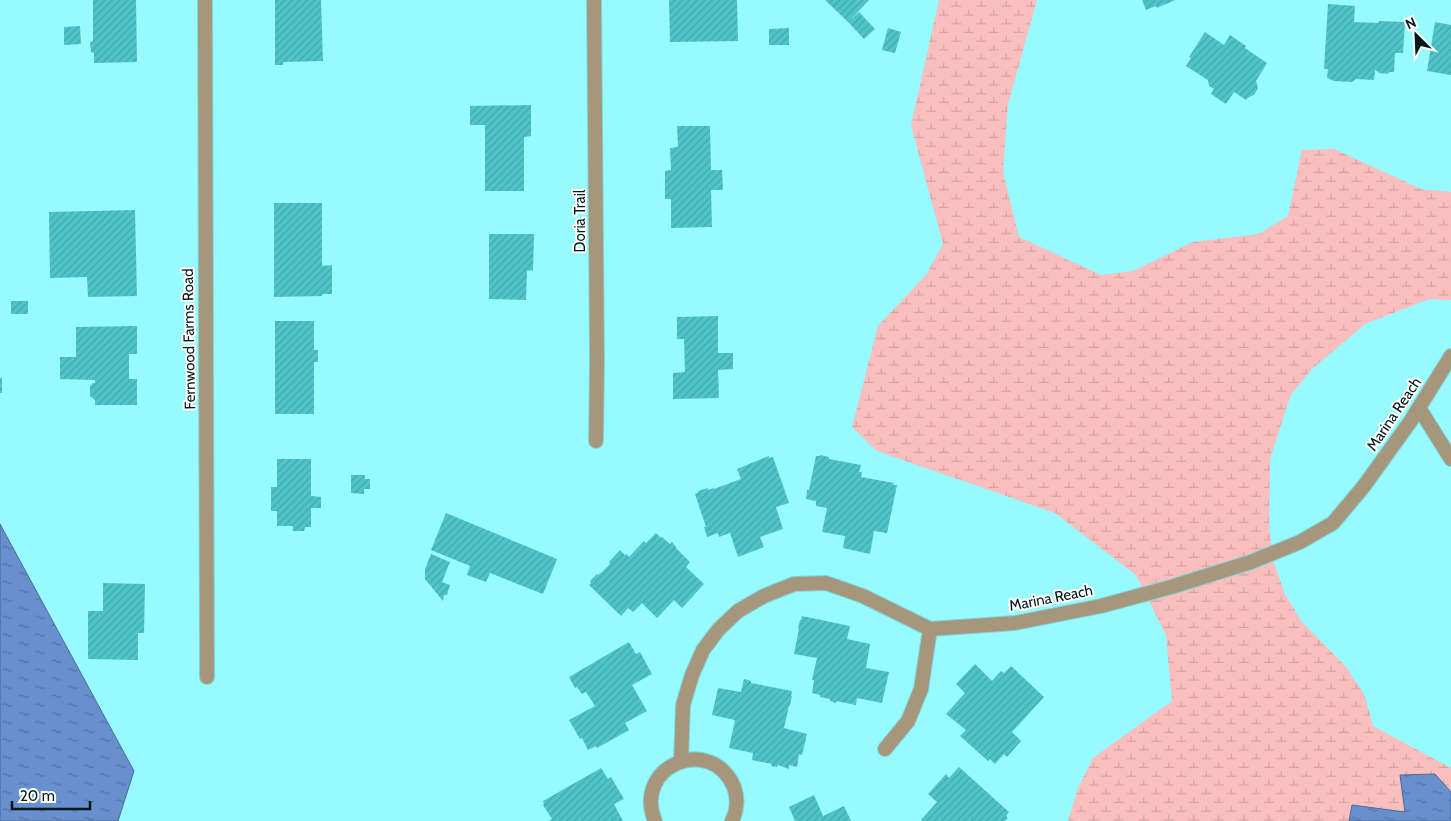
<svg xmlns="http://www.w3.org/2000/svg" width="1451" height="821" font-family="Cabin,sans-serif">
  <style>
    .wetland { fill: url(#wetland-marsh) }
    .water { fill: url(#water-ripples); stroke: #496c98 }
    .building { fill: url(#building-hatch) }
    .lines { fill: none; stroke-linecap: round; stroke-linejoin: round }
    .service-casing { stroke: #7fd6db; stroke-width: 16 }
    .minor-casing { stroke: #7fd6db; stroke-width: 16 }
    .tertiary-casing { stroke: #7fd6db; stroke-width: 16 }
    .service { stroke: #a6967b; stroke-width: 14 }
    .minor { stroke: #a6967b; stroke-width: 14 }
    .tertiary { stroke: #a6967b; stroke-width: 14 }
    .labels { text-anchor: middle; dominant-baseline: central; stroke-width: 4; stroke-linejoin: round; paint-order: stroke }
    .street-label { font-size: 15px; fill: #00191b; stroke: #fff }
  </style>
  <defs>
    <pattern id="wetland-marsh" width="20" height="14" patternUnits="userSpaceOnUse" patternTransform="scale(1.25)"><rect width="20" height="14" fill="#fbbebe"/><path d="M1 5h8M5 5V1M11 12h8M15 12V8" fill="none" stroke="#d5a3a3"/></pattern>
    <pattern id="water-ripples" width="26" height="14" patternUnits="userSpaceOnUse" patternTransform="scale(1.25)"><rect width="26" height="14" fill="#688fce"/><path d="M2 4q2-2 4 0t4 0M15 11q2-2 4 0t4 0" fill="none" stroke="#5374a6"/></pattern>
    <pattern id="building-hatch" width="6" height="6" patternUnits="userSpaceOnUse" patternTransform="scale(1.25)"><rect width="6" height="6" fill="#4fc4c9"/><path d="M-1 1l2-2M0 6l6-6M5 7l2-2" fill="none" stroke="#43a8ac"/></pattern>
  </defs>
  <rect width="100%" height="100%" fill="#97faff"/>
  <!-- wetland -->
  <path class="wetland" d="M939,0H1037L1008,104L1003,172L1019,237L1101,275L1133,271L1193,242L1259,234L1288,216L1302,150L1334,149L1421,189L1451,192V300L1429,299L1365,324L1313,368L1291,394L1270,459L1269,527L1273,559L1284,592L1301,621L1346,667L1364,694L1373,726L1451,768V792L1435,774L1401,775L1406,812L1352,805L1349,821H1068L1078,788L1093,758L1172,701L1166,635L1136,575L1055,513L877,451L852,427L878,326L926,275L943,244L911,125Z"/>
  <!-- water -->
  <g class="water">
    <path d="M0,524L134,771L118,821H0Z"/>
    <path d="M1435,774L1451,792V821H1349L1352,805L1405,812L1400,775Z"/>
  </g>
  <!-- building -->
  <g class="building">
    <path d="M93,0H136L137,62L94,63V53L91,52L90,43L93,41Z"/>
    <path d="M275,0H321L323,61L283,62V65H275Z"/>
    <path d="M669,0H737L738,41L670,42Z"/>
    <path d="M825,0H869L848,22Z"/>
    <path d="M1142,0H1175L1157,8L1156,6L1146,10Z"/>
    <path d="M1328,4L1355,6L1354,22L1378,23L1379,21L1405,22L1403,53H1395L1394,72H1390L1387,74L1379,73L1377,71L1375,70L1374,80L1356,79L1352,82L1334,81L1327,78L1328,69H1324Z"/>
    <path d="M859,12L875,29L864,39L848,22Z"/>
    <path d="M1435,22L1451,25V75L1427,71Z"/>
    <path d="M80,26L81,44L64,45V27Z"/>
    <path d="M789,28V45H769V29Z"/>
    <path d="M888,28L901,32L895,53L882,50Z"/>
    <path d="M1205,32L1224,45L1230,35L1246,46L1245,48L1267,63L1256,81L1258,88L1254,95L1249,97L1246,100L1234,92L1226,104L1211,94L1214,89L1209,86L1208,80L1186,66L1191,58L1189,57Z"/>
    <path d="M531,105V136L524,137V191H485V125H470V106Z"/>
    <path d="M677,126H710L711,170H722L723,190H711L712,227L671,228V199H665V171L671,170L670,148L678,147Z"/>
    <path d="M274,203H322V266L332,265V294H322V296L274,297Z"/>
    <path d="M135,210L137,296L88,297L87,277L50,278L49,212Z"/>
    <path d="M489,234H534L533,270L527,271L526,300L489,299Z"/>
    <rect x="11" y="301" width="17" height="13"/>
    <path d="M718,316V353H733V369L718,370L719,398L673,399V373L685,372L684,339H677V317Z"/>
    <path d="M275,321H314V350H318V362H314V414H275Z"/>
    <path d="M137,326V354H129V379H137V405H95V400L90,396V386L93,383H95V380L60,379V357H76V327Z"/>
    <rect x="0" y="378" width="2" height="15"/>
    <path d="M820,455L829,457V459L861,465L859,472H862L861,477L894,483L893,485H897L887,533L874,531L870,554L843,548L845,536L822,532L827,508L816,506V501L806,499L807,490H809L816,456H820Z"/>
    <path d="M769,456V458L773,457L789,503L776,507L783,529L760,537L764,547L738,557L730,533L719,537L718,533L707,537L704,527H706L695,494L699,492L698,491L708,488V490L714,488V489L741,479L737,469Z"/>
    <path d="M277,459H311V496L321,497V508H311V527H305L304,531H293V526H277V511H271V487H277Z"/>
    <path d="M351,475H365V479H370V489H364V494L351,493Z"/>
    <path d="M446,513L557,559L543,594L490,573L486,582L467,575L470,566L431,550Z"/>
    <path d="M656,533L661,538L662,537L670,544L672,542L676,547V548L690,562L686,567L704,584L682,608L674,600L657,618L642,603L633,612L628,608L621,616L589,585L591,583L590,581L597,574L598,575L603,571L610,564L609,562L620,550L625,555L627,554L629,557L644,541L646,543Z"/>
    <path d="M431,554L450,562L442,582L450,585L447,595H444L443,601L425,579V569Z"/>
    <path d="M103,583L145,584L144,633H138V660L88,659V611H103Z"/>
    <path d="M802,616L850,626L847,639L870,644L866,668L889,672L882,703L857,698L856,705L836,701V703L830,701V699L820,697V695L812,693L814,680H812L817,658L794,654L799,629H798L800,620H801Z"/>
    <path d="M629,642L636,654L640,652L652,674L632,685L647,711L625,723L629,730L597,748L596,746L588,750L582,738L580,739L569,720L595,706L586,692L582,694L577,687L575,688L569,677Z"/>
    <path d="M975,664L992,681L1001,671L1004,673L1011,666L1044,697L1012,732L1021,741L1007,757L1004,754L995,764L990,759L988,761L960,736L966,730L946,714L965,693L956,684Z"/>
    <path d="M744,679L751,681V683L792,691L791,696H792L790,705L789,706L784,728L807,734L802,755L799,754L797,767L789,765V769L778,765L777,767L771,766L772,764L752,760L753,753L729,748L735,720L712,715L718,688L741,692Z"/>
    <path d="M959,767L1009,812L1006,816L1008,818L1005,821H922L921,820L937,802L928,794L946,774L949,778Z"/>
    <path d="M601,768L608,779L611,777L624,799L614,804L623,821H549L552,819L543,805L544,804L543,801Z"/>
    <path d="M814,795L823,816L844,806L851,821H795L789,807Z"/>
  </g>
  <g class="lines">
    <defs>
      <path id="service" d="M1419,408L1451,459"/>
      <g id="minor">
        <path d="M594,0L597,361L596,441"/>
        <path d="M885,749L908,721L921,689L930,629"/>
        <path d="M681,760L683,705L692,675L703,650L718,630L738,611L764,596L794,584L826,583L863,596L930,629L1015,623L1101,606L1171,587L1251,562L1300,542L1333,523L1364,486L1410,422L1451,356"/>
        <path d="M655,821C632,766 711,733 734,787C738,798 737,811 732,821"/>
      </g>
      <path id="tertiary" d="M205,0C204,226 206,452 207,677"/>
    </defs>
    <!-- service casing -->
    <use href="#service" class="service-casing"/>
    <!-- minor casing -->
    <use href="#minor" class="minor-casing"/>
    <!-- tertiary casing -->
    <use href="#tertiary" class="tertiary-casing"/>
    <!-- service -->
    <use href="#service" class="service"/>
    <!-- minor -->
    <use href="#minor" class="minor"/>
    <!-- tertiary -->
    <use href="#tertiary" class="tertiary"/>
  </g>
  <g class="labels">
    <!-- street labels -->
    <g class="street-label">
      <text transform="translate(580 221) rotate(-90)">Doria Trail</text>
      <text transform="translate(189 339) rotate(-91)">Fernwood Farms Road</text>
      <text transform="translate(1394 414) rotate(-56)">Marina Reach</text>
      <text transform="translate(1051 598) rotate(-11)">Marina Reach</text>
    </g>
  </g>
  <!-- north arrow -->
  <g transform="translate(1416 35) rotate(336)" stroke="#ffffff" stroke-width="4" paint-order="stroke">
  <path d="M0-4L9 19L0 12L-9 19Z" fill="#00191b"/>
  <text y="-8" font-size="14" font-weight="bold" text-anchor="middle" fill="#00191b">N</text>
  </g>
  <!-- scale -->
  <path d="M12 801v8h78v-8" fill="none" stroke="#00191b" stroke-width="2.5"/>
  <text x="20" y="801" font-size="15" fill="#00191b" stroke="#ffffff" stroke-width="4" paint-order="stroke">20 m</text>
</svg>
